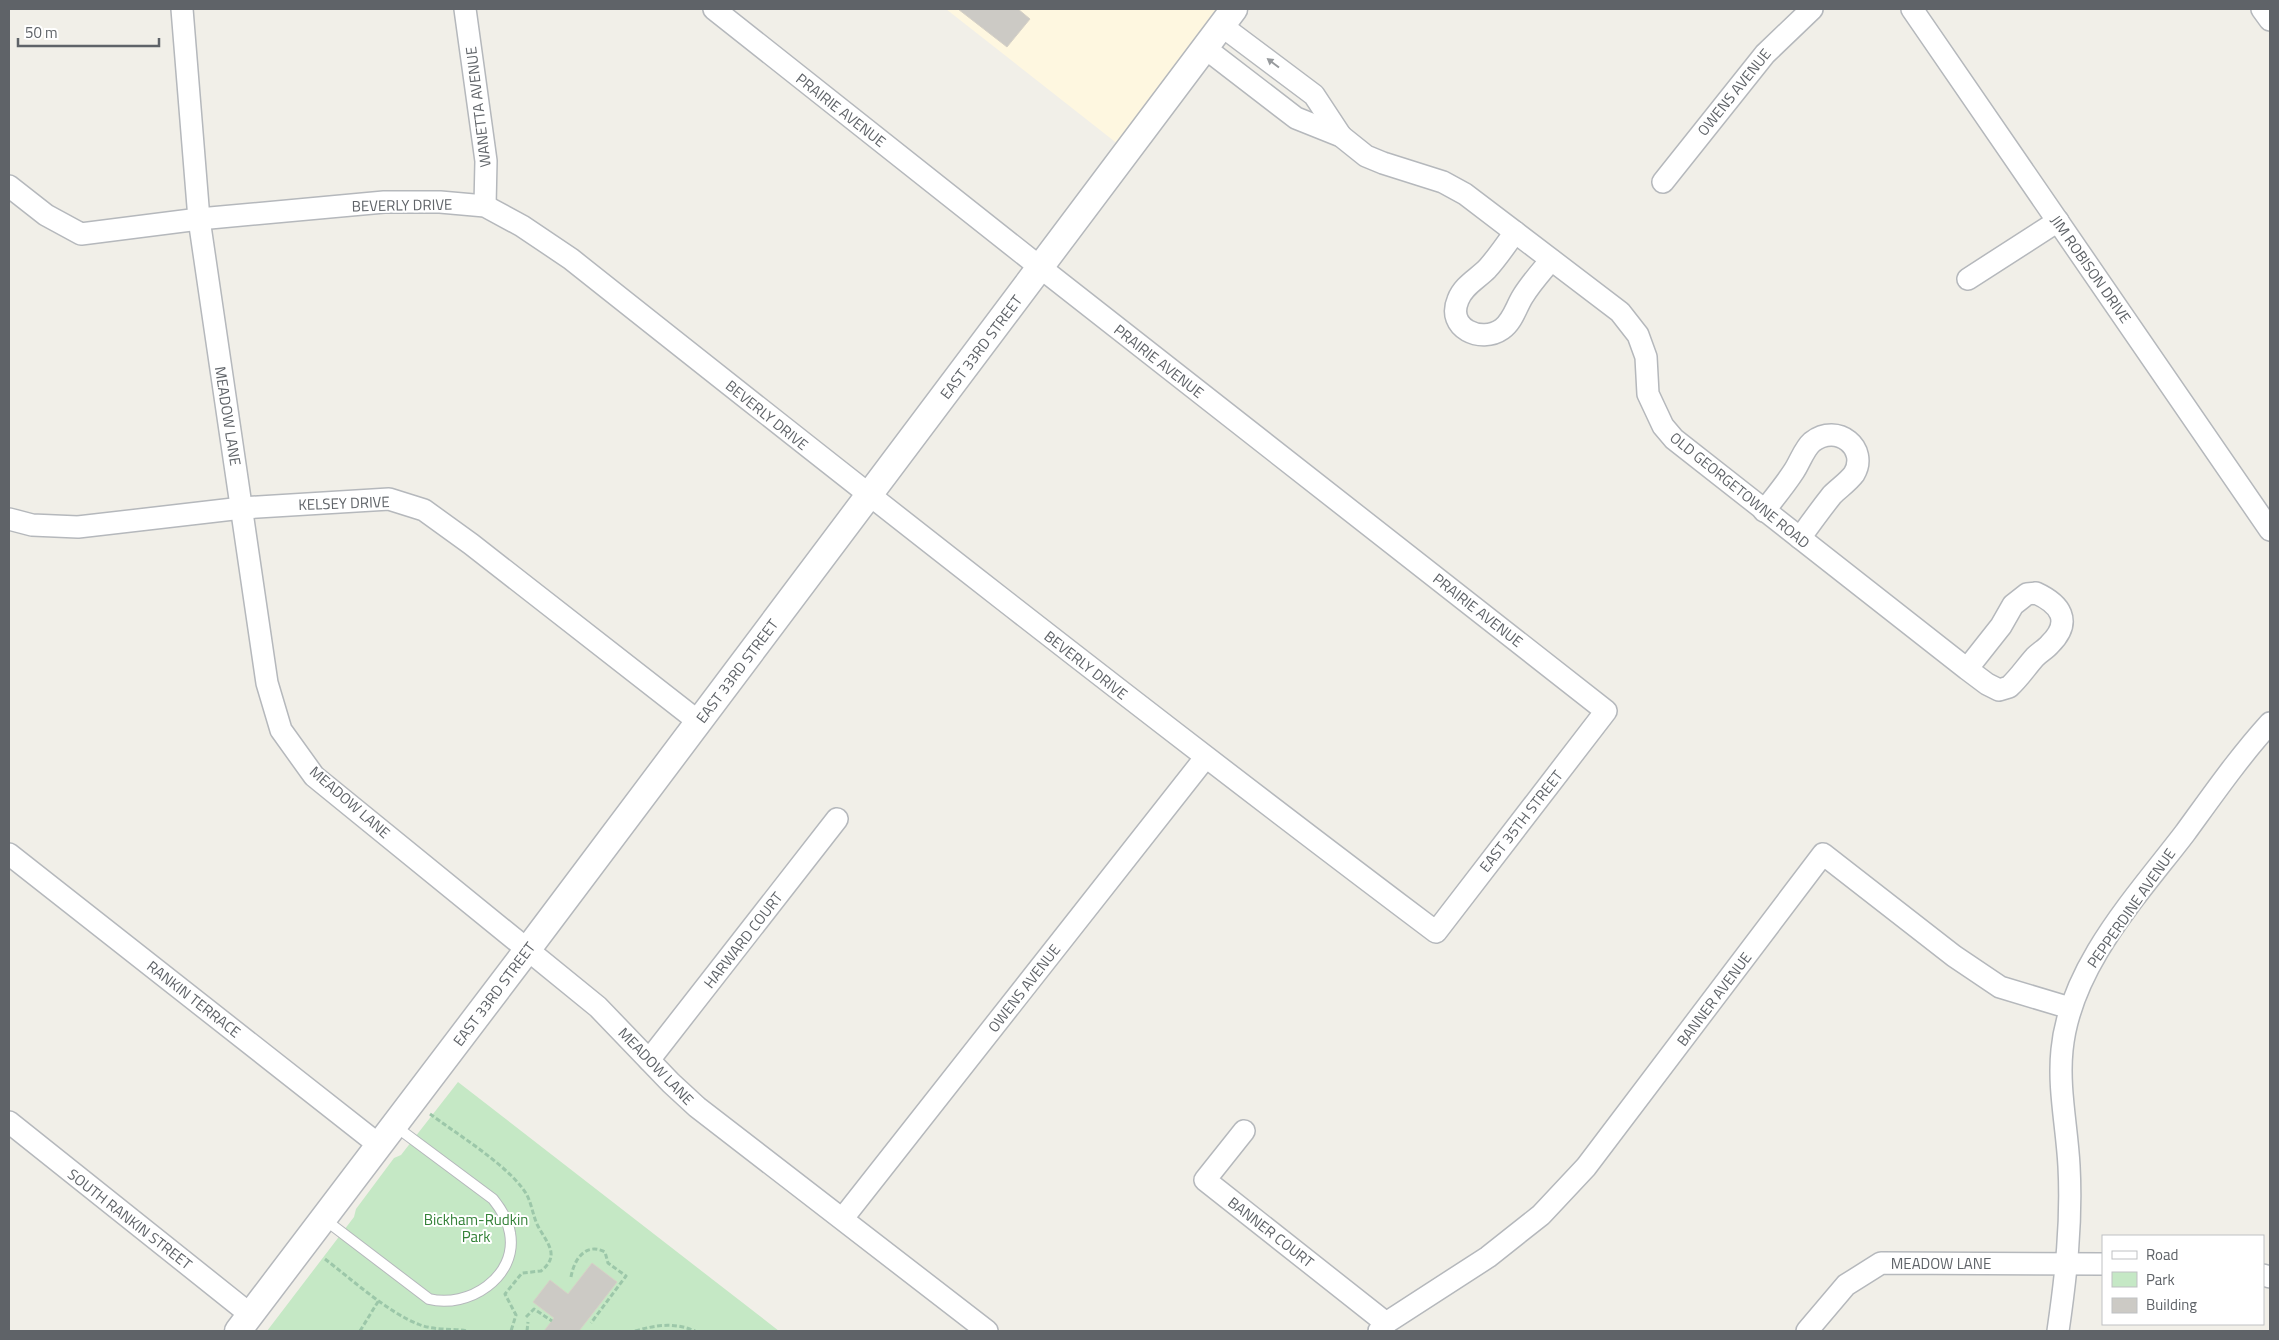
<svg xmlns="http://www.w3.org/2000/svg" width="2279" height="1340" font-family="'Titillium Web',sans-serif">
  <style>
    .commercial { fill: #fef7e0 }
    .green { fill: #c5e8c5 }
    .building { fill: #cccac5; stroke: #d6d1c6 }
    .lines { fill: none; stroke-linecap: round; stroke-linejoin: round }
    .service-casing { stroke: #b5b8bc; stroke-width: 12 }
    .minor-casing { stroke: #b5b8bc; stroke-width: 24 }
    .tertiary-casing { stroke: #b5b8bc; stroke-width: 29 }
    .path { stroke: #9cc7a9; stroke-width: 3; stroke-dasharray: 5 2.5; stroke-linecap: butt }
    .service { stroke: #fff; stroke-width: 10 }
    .minor { stroke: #fff; stroke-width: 21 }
    .tertiary { stroke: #fff; stroke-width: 26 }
    .oneway { fill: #979a9d }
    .labels { text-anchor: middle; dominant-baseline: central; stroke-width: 4; stroke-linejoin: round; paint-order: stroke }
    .street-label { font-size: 15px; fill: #5f6368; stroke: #fff }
    .park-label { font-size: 15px; fill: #348238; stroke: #fff }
  </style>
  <rect width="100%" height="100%" fill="#f1efe8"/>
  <!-- commercial -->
  <path class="commercial" d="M946,9H1234L1128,152Z"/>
  <!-- green -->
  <path class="green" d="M458,1082L779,1331H267L354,1217L356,1209L394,1158L401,1155Z"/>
  <!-- building -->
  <g class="building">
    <path d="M958,9H1018L1030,19L1007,47Z"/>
    <path d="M592,1263L617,1282L579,1331H544L554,1318L533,1302L550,1280L568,1294Z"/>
  </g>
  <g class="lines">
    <defs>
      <path id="service" d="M324,1219L429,1299C468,1309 518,1277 510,1233C508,1220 501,1209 493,1199L395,1126"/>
      <g id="minor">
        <path d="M182,9L199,219L267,683L281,730L314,776L598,1007L671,1083L697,1107L987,1331"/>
        <path d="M465,9L486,161L485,206"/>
        <path d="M1912,9L2270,530"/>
        <path d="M2262,9L2270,20"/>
        <path d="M1222,26L1314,95L1341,136"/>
        <path d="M1205,48L1296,118L1341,136L1366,156L1383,163L1443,182L1465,194L1620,312L1638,335L1646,357L1648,394L1663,426L1674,439L1967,669L2001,626L2013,605L2027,594L2036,593C2060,604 2073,621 2050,644C2046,649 2040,652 2035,657C2026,667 2019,678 2009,687L1999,690L1987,684L1967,669"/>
        <path d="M1663,182L1765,54L1812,9"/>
        <path d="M9,186L46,215L81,234L199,219L384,202H440L485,206L522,226L571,259C857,486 1144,712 1436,932L1606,711L1041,268L714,9"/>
        <path d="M1515,232C1506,245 1497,258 1487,269C1477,279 1463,286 1458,300C1446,328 1481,344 1502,329C1513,321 1516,307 1523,296C1531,283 1541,272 1551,260"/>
        <path d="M1968,279L2058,221"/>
        <path d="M1764,511C1774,498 1785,485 1794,471C1800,462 1804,449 1812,442C1838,422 1869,449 1854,474C1848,482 1839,488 1832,495C1821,509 1810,524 1800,538"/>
        <path d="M9,519L32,525L78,527L242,508L389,499L424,510L471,544L699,722"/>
        <path d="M9,854L379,1145"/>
        <path d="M649,1060L837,819"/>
        <path d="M9,1122L251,1315"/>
        <path d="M1244,1131L1205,1180L1386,1323"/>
        <path d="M843,1218L1205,758"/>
        <path d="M2263,1275L2270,1277"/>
        <path d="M1379,1331L1386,1323L1488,1257L1541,1215L1586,1167L1823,854L1954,956L2000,987L2070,1008"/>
        <path d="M1807,1331L1846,1285L1881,1263L2103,1264"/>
        <path d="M2058,1331C2066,1276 2072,1222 2069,1166C2067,1127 2058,1088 2062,1050C2070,967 2136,897 2185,833C2212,796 2239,757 2270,723"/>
      </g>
      <path id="tertiary" d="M238,1331L528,949L1234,9"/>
    </defs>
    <!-- service casing -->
    <use href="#service" class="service-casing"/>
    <!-- minor casing -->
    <use href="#minor" class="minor-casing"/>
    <!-- tertiary casing -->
    <use href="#tertiary" class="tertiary-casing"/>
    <!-- path -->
    <g class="path">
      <path d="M430,1114C457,1134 504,1163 523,1189C532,1200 532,1216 539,1228C548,1244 560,1256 541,1271L522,1273L505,1294L516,1315L511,1331"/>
      <path d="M325,1259C351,1279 389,1313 418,1324C434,1331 451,1328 468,1331"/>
      <path d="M571,1277C574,1259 586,1242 605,1252L608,1263L626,1276L591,1323"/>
      <path d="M526,1317L534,1309L552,1321"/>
      <path d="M360,1331L379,1300"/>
      <path d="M527,1331L528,1322"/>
      <path d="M635,1331C656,1325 674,1322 695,1331"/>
    </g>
    <!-- service -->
    <use href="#service" class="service"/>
    <!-- minor -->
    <use href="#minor" class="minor"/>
    <!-- tertiary -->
    <use href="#tertiary" class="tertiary"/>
  </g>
  <!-- one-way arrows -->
  <defs><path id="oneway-solid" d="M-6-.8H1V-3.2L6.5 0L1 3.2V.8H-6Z" transform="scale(1.25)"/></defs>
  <use class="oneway" href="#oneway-solid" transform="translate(1273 63) rotate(-143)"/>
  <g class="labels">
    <!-- street labels -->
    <g class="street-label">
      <text transform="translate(1734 92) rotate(-51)">OWENS AVENUE</text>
      <text transform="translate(478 107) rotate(-97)">WANETTA AVENUE</text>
      <text transform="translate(841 110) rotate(38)">PRAIRIE AVENUE</text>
      <text transform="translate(402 205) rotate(-1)">BEVERLY DRIVE</text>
      <text transform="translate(2091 269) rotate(55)">JIM ROBISON DRIVE</text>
      <text transform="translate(981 347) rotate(-53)">EAST 33RD STREET</text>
      <text transform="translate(1159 361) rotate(38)">PRAIRIE AVENUE</text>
      <text transform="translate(767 415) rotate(39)">BEVERLY DRIVE</text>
      <text transform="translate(228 416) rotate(81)">MEADOW LANE</text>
      <text transform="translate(1740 490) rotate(39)">OLD GEORGETOWNE ROAD</text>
      <text transform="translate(344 503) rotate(-2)">KELSEY DRIVE</text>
      <text transform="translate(1478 610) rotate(38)">PRAIRIE AVENUE</text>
      <text transform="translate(1086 665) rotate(38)">BEVERLY DRIVE</text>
      <text transform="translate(737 671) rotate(-53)">EAST 33RD STREET</text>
      <text transform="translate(350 802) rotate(41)">MEADOW LANE</text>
      <text transform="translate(1521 821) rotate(-52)">EAST 35TH STREET</text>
      <text transform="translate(2131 908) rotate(-55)">PEPPERDINE AVENUE</text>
      <text transform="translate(743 940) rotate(-52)">HARWARD COURT</text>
      <text transform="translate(1024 988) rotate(-52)">OWENS AVENUE</text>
      <text transform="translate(494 994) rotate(-53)">EAST 33RD STREET</text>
      <text transform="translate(194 999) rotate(38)">RANKIN TERRACE</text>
      <text transform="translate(1714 999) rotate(-53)">BANNER AVENUE</text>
      <text transform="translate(656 1066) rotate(46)">MEADOW LANE</text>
      <text transform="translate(130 1219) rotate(38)">SOUTH RANKIN STREET</text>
      <text transform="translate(1271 1232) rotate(38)">BANNER COURT</text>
      <text x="1941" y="1263">MEADOW LANE</text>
    </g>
    <!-- park labels -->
    <g class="park-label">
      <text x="476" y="1219">Bickham-Rudkin<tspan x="476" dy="17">Park</tspan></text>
    </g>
  </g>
  <!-- border -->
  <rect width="2279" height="1340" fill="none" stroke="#5f6368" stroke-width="20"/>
  <!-- legend -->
  <rect x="2102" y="1235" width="162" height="90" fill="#ffffff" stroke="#bfc1c3"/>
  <rect x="2112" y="1251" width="25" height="8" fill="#ffffff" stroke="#bfc1c3"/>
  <text x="2146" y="1260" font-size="15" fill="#5f6368">Road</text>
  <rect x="2112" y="1272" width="25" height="15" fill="#c5e8c5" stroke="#bfc1c3"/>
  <text x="2146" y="1285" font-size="15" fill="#5f6368">Park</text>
  <rect x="2112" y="1298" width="25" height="15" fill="#cccac5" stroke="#bfc1c3"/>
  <text x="2146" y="1310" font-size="15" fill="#5f6368">Building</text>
  <!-- scale -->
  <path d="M18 38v8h141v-8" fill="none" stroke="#5f6368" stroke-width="2.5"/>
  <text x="25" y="38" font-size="15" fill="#5f6368" stroke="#ffffff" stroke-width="4" paint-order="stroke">50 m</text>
</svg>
